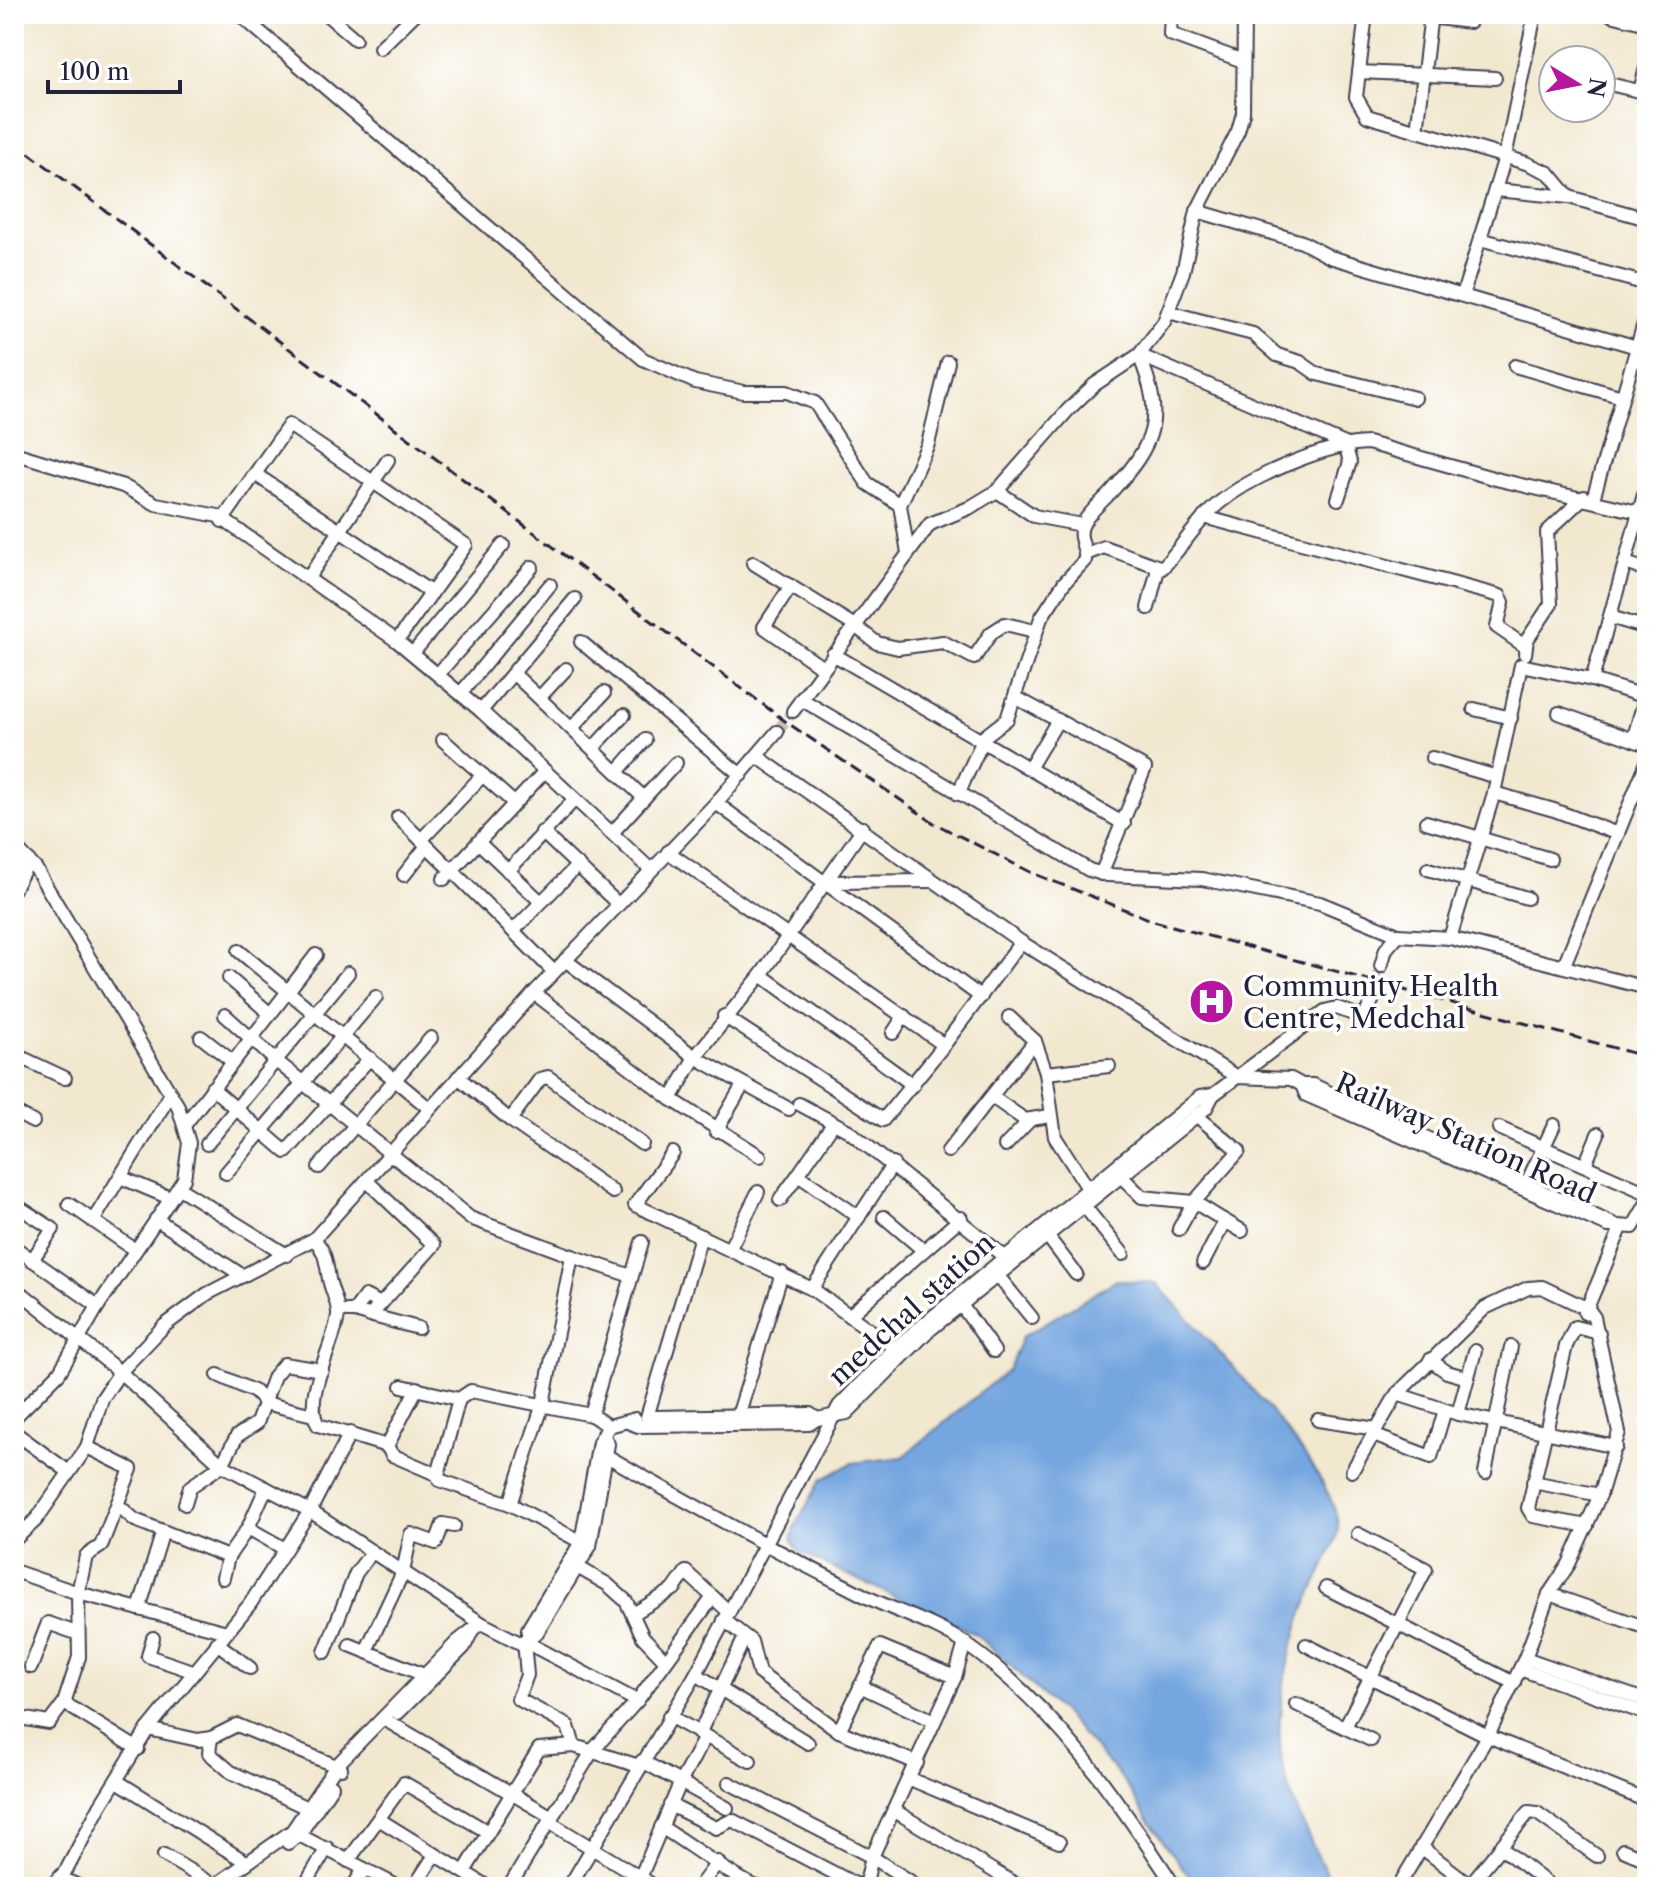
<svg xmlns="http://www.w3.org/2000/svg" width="1661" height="1901" font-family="'Libre Caslon Text',serif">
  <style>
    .water { fill: #74a6df; stroke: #4b648d; stroke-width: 2 }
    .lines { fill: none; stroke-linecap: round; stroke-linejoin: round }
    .minor-tunnel { stroke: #c8c0b2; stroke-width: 12; stroke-dasharray: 12 6; stroke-linecap: butt }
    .minor-casing { stroke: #414051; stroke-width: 16 }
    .minor { stroke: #fff; stroke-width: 12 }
    .rail { stroke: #22223b; stroke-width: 3; stroke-dasharray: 12 6; stroke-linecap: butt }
    .labels { text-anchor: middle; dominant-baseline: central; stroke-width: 7; stroke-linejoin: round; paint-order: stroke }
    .poi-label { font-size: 28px; fill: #22223b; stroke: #fff; text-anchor: start }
    .street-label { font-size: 28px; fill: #22223b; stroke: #fff }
  </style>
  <rect width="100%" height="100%" fill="#fff"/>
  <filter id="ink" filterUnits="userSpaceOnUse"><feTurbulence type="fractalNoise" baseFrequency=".0125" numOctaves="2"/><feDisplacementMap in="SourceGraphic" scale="16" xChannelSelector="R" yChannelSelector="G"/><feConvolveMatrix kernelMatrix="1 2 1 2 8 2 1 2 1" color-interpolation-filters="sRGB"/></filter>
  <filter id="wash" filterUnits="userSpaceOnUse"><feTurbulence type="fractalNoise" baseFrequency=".006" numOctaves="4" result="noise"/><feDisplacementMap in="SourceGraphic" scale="32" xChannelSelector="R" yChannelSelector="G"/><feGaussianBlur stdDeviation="1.8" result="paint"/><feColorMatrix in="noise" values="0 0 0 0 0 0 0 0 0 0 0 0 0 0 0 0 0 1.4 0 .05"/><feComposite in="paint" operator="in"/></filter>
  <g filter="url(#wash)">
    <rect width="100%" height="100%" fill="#f2e8d0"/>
    <!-- water -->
    <path class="water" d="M1117,1280L1156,1283C1199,1332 1332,1464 1338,1524C1340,1542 1312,1588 1305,1608C1287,1655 1274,1713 1282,1763C1289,1802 1316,1851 1333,1887H1197L1147,1819L1124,1781L1067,1717L977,1635L812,1558L798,1550L792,1540L795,1526L821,1480L852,1463L903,1457L1009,1369L1022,1337Z"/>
  </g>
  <g filter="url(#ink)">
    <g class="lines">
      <!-- minor-tunnel -->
      <g class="minor-tunnel">
        <path d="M777,732L793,711"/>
        <path d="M1372,1001L1381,966"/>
      </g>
      <defs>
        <g id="minor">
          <path d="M239,14L643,359L695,382L744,392H787L815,403L867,483L900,505"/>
          <path d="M326,14L355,39"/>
          <path d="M1171,14L1170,34L1243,61"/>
          <path d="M1366,14L1356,97L1367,116L1526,163L1549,173L1569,197"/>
          <path d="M1404,14L1470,22"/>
          <path d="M1611,15L1647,24"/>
          <path d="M380,48L415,14"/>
          <path d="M1359,72L1495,78"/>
          <path d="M1601,82L1647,93"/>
          <path d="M1640,91L1647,64"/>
          <path d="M1417,131L1431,14"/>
          <path d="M1495,190L1569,197L1647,219"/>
          <path d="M1197,211L1302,242L1330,257L1647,350"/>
          <path d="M1480,239L1647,284"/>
          <path d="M1463,294L1505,157L1535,14"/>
          <path d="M1168,312L1253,334L1277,355L1300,362L1317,374L1415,398"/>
          <path d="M1139,355L1345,444L1350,462L1338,499"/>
          <path d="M1515,366L1622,397"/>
          <path d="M14,453L123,486L156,504L218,516L397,641L481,711L651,870"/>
          <path d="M255,474L432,593"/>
          <path d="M997,491L1034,516L1082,525"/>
          <path d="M1593,499L1647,313"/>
          <path d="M1204,517L1500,596L1503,602L1497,627L1526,647"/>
          <path d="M222,521L289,425L466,545L397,641"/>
          <path d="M908,553L900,505L928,444L948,362"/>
          <path d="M1086,554L1104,547L1162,568C1182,548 1196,522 1219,503C1252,476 1326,444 1368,443L1500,480L1647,514"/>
          <path d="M753,563L855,626L877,643L898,648L943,642L974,658L991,633L1005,624L1035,631"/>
          <path d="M1625,563L1647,570"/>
          <path d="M308,578L388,460"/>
          <path d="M791,586L764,627L823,668"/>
          <path d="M1148,608L1158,569"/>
          <path d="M1610,617L1647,628"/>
          <path d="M581,642L741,775"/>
          <path d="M413,653L503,545"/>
          <path d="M833,654L1124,824"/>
          <path d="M1525,654L1527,640L1551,604L1547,532L1584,497"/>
          <path d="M438,674L532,567"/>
          <path d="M514,674L644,798"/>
          <path d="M1592,680L1647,484"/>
          <path d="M461,693L550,585"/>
          <path d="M540,697L566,669"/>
          <path d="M1015,697L1145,768L1101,874"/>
          <path d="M801,699L1089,870L1107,875L1202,879L1320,903L1398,935L1450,938L1647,988"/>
          <path d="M1474,709L1511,718"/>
          <path d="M481,711L575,599"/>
          <path d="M793,711L930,524L969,508L997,491L1068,410L1094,385L1139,355L1164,322L1183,272L1197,211L1238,131L1243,113L1244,14"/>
          <path d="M1559,713L1647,745"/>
          <path d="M572,728L604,693"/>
          <path d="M443,740L514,803"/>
          <path d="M1633,740L1647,692"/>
          <path d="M593,748L624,715"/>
          <path d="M758,757L1021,942L1237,1077L1325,1011L1337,1008L1364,1018L1372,1001"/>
          <path d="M1432,758L1497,777"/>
          <path d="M1030,767L1058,720"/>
          <path d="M617,772L645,740"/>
          <path d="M1494,793L1554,810L1618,834"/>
          <path d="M958,794L985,736L1007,719L1041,618L1064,583L1085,560C1087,548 1076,537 1083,524C1087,514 1103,501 1111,492C1156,443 1165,418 1139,355"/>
          <path d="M716,803L981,997"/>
          <path d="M398,817L513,931"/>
          <path d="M1426,822L1550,859"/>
          <path d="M542,832L618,904"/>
          <path d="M612,833L676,763"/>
          <path d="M421,840L483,775"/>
          <path d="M478,842L541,902"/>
          <path d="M14,846L36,869L178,1106L189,1143L184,1179L98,1306L59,1373L14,1418"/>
          <path d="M668,852L944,1045L1021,942"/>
          <path d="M1428,869L1527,898"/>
          <path d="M508,871L575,799"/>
          <path d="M404,875L427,846"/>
          <path d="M444,879L545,771"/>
          <path d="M826,882L933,881"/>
          <path d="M14,888L29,861"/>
          <path d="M1450,938L1494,793L1521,665L1592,680L1646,697"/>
          <path d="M239,951L430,1109"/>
          <path d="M565,960L695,1057L789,1109"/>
          <path d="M1564,965L1647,762"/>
          <path d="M1381,966L1386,949L1398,935"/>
          <path d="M554,972L513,931L578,865"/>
          <path d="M761,975L913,1085"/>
          <path d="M229,978L268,1012"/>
          <path d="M534,993L671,1099L760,1156"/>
          <path d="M225,1015L275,1060L470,1218L572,1256"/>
          <path d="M724,1016L883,1120L944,1045"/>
          <path d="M1009,1017L1035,1041L1046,1073L1055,1137L1093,1196"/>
          <path d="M893,1033L904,1016"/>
          <path d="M201,1037L232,1061"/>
          <path d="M14,1054L65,1078"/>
          <path d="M1046,1073L1109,1066"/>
          <path d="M458,1077L510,1120L613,1192"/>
          <path d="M1302,1085H1313L1617,1226H1608L1306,1095Z"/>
          <path d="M212,1088L286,1152L370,1058"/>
          <path d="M992,1097L1025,1120L1050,1116"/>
          <path d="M671,1099L695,1057L761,975L863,828"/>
          <path d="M799,1104L849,1131L1007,1259"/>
          <path d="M14,1112L33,1122"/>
          <path d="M1196,1115L1239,1151L1194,1202L1225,1221L1203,1263"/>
          <path d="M510,1120L540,1079L548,1077L642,1144"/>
          <path d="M186,1123L316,955"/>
          <path d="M1499,1128L1647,1193"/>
          <path d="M716,1131L743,1085"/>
          <path d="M207,1144L348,973"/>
          <path d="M1005,1146L1029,1121"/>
          <path d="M948,1151L1035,1041"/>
          <path d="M673,1153L635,1205L812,1289L895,1348"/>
          <path d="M1585,1165L1598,1134"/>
          <path d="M319,1167L431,1038"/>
          <path d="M226,1173L376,997"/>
          <path d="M798,1175L833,1124"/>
          <path d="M1121,1176L1142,1197L1194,1202L1179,1229"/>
          <path d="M120,1177L170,1198"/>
          <path d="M367,1181L434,1245L370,1316"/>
          <path d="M1525,1187L1554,1125"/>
          <path d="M179,1188L287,1255"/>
          <path d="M780,1200L798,1175L859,1217"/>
          <path d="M14,1204L53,1229L32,1260"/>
          <path d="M69,1204L135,1250"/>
          <path d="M1085,1207L1123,1254"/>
          <path d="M884,1217L923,1250"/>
          <path d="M156,1219L243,1276"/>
          <path d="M93,1221L170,1095"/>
          <path d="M1225,1221L1242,1231"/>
          <path d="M1617,1226L1633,1227L1647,1203"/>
          <path d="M1048,1237L1076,1274"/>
          <path d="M314,1239C326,1252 326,1262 329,1279C331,1290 339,1304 338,1315C335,1345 302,1396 318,1425L387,1446L392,1455L438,1475L439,1480L510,1504L581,1542"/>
          <path d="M14,1247L98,1306"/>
          <path d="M730,1248L758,1192"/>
          <path d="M998,1276L1032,1318"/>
          <path d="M812,1289L893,1164"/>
          <path d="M14,1294L24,1295L120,1372L222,1465L310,1511L481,1623"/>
          <path d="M961,1305L994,1351"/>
          <path d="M347,1311H354L365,1296L381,1304"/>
          <path d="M354,1311L418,1328"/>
          <path d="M1585,1313L1621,1228"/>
          <path d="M849,1316L961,1218"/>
          <path d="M1430,1360L1447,1372L1468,1378"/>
          <path d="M218,1375L255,1392L265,1403L313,1415"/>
          <path d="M402,1386L459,1399L471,1391L591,1415"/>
          <path d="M1397,1394L1458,1414L1616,1447"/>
          <path d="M1458,1414L1475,1351"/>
          <path d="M738,1416L782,1273"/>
          <path d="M647,1417L701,1236"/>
          <path d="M654,1417L810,1414L817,1419"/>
          <path d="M1318,1420L1376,1429"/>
          <path d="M630,1423L638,1426L809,1424L817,1419L847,1413L927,1332L1206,1108L1213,1095L1237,1077L1291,1079L1302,1085"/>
          <path d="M609,1426L591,1415L642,1242"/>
          <path d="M14,1432L69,1472"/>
          <path d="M1373,1435L1431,1457L1445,1410"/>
          <path d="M387,1446L417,1388"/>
          <path d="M607,1456C691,1505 776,1551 863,1595C896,1612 936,1623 967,1645C1055,1707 1117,1798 1175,1887"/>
          <path d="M1352,1471L1397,1394L1485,1308L1528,1288L1542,1287L1588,1309L1594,1317L1619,1432L1600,1495L1569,1564L1549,1594L1525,1658L1488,1736L1398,1887"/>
          <path d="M1485,1473L1511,1347"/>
          <path d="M438,1475L459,1399"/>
          <path d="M1533,1482L1600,1495"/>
          <path d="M185,1504L190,1487L222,1465L237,1436L257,1423L274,1376L284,1364L322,1370"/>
          <path d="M510,1504L543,1404L572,1256L631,1276"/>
          <path d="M119,1506L135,1520L228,1557"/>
          <path d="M1587,1526L1533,1516L1528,1508L1566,1346L1575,1327L1599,1333"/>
          <path d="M248,1528L266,1488"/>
          <path d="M14,1540L36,1520L87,1447L102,1399L120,1372L164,1326L207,1294L314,1239L534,993L716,803L777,732"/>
          <path d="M579,1568L607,1584L626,1601L643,1637L665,1660"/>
          <path d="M14,1571L78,1593L227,1632"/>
          <path d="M223,1578L228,1557L248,1528L285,1549"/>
          <path d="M1326,1588L1514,1683"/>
          <path d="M1549,1594L1647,1628"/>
          <path d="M139,1609L163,1531"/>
          <path d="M633,1614L674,1589L686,1572L729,1612"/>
          <path d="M724,1620L751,1641L759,1673L839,1731L917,1763"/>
          <path d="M528,1635V1629L581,1542L599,1442L609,1426L635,1419"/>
          <path d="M153,1638L148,1656L192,1671"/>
          <path d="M524,1641L527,1675L518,1699L568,1726L574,1746"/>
          <path d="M524,1641L637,1701"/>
          <path d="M217,1643L250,1668"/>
          <path d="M350,1645L424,1675"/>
          <path d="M1306,1645L1488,1736L1647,1801"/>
          <path d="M366,1651L403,1572L411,1534L436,1543L443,1524L454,1526"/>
          <path d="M325,1652L356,1573L372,1552"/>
          <path d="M1525,1658L1647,1701"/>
          <path d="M31,1667L48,1623L76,1633"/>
          <path d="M1520,1669L1647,1714"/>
          <path d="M696,1674L808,1743"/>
          <path d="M860,1686L934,1721"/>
          <path d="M64,1703L79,1657L78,1593L86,1556L101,1546L131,1469L87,1447"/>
          <path d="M1296,1704L1371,1740"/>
          <path d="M398,1713L464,1647L471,1633"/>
          <path d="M669,1716L750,1761"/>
          <path d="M14,1717L49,1723L64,1703L138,1749"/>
          <path d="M389,1722L552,1817"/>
          <path d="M1345,1727L1426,1569L1358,1534"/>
          <path d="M148,1729L198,1740L211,1738L237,1725L341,1768"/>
          <path d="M839,1731L880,1646L955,1677"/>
          <path d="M699,1734L745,1637"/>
          <path d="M211,1738L209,1753L231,1772L307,1808"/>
          <path d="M642,1761L727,1808"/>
          <path d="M910,1779L1059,1842"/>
          <path d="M117,1781L246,1862"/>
          <path d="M729,1783L872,1857L919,1887"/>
          <path d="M670,1805L716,1828L732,1820L861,1887"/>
          <path d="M895,1811L1020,1887"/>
          <path d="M380,1820L488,1887"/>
          <path d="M549,1822L656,1887"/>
          <path d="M661,1827C680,1838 744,1885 758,1887"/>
          <path d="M299,1835L399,1887"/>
          <path d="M288,1843L299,1835L332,1786"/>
          <path d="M1421,1847L1473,1887"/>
          <path d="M1500,1847L1552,1887"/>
          <path d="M1623,1850L1647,1860"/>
          <path d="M164,1855L215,1886"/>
          <path d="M348,1861L404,1783L488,1832"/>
          <path d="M464,1872L539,1749L574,1746L639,1766"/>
          <path d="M60,1877L80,1887"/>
          <path d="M640,1878L681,1781L705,1737"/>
          <path d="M14,1881L22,1887"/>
          <path d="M52,1887L67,1869L100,1806L148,1729L250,1604L310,1511L350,1433"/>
          <path d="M213,1887L292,1831L336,1766L457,1642L481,1623L520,1643L536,1634L590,1546L608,1444L604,1436"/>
          <path d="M304,1887L327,1848"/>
          <path d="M353,1887L364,1869"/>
          <path d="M414,1887L435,1855"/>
          <path d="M509,1887L593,1750L637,1701L713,1597"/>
          <path d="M569,1887L696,1674L839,1406L895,1348L1200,1097L1213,1095"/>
          <path d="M699,1887L718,1862"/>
          <path d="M865,1887L872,1857L955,1677L965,1643"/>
          <path d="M1468,1887L1529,1812L1537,1813L1597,1856"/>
        </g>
      </defs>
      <!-- minor casing -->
      <use href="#minor" class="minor-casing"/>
      <!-- minor -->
      <use href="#minor" class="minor"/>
      <!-- rail -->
      <path class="rail" d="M14,142L785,721L934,823L1032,873L1154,921L1647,1057"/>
    </g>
  </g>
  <!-- icons -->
  <defs>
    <symbol id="hospital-disc" viewBox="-11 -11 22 22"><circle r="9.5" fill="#b5179e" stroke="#fff"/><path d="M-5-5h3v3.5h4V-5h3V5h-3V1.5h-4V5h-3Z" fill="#fff"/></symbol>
  </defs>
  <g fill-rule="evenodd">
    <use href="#hospital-disc" x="1186" y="976" width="51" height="51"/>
  </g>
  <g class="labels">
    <!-- poi labels -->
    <g class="poi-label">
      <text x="1243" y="986">Community Health<tspan x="1243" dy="32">Centre, Medchal</tspan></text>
    </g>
    <!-- street labels -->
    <g class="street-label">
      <text transform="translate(1466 1138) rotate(24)">Railway Station Road</text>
      <text transform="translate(911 1309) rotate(-42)">medchal station</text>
    </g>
  </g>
  <!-- margin -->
  <rect width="1661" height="1901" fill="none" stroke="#fff" stroke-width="48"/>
  <!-- north arrow -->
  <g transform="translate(1577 84) rotate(100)"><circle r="38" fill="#ffffff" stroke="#a7a7b1" stroke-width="2"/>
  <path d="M0-6L14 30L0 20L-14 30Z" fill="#b5179e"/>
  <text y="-12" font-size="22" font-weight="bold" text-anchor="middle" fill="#22223b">N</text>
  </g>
  <!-- scale -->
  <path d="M48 80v12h132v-12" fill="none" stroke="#22223b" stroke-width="4"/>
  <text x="60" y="80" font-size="24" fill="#22223b" stroke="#ffffff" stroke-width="6" paint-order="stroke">100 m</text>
</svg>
